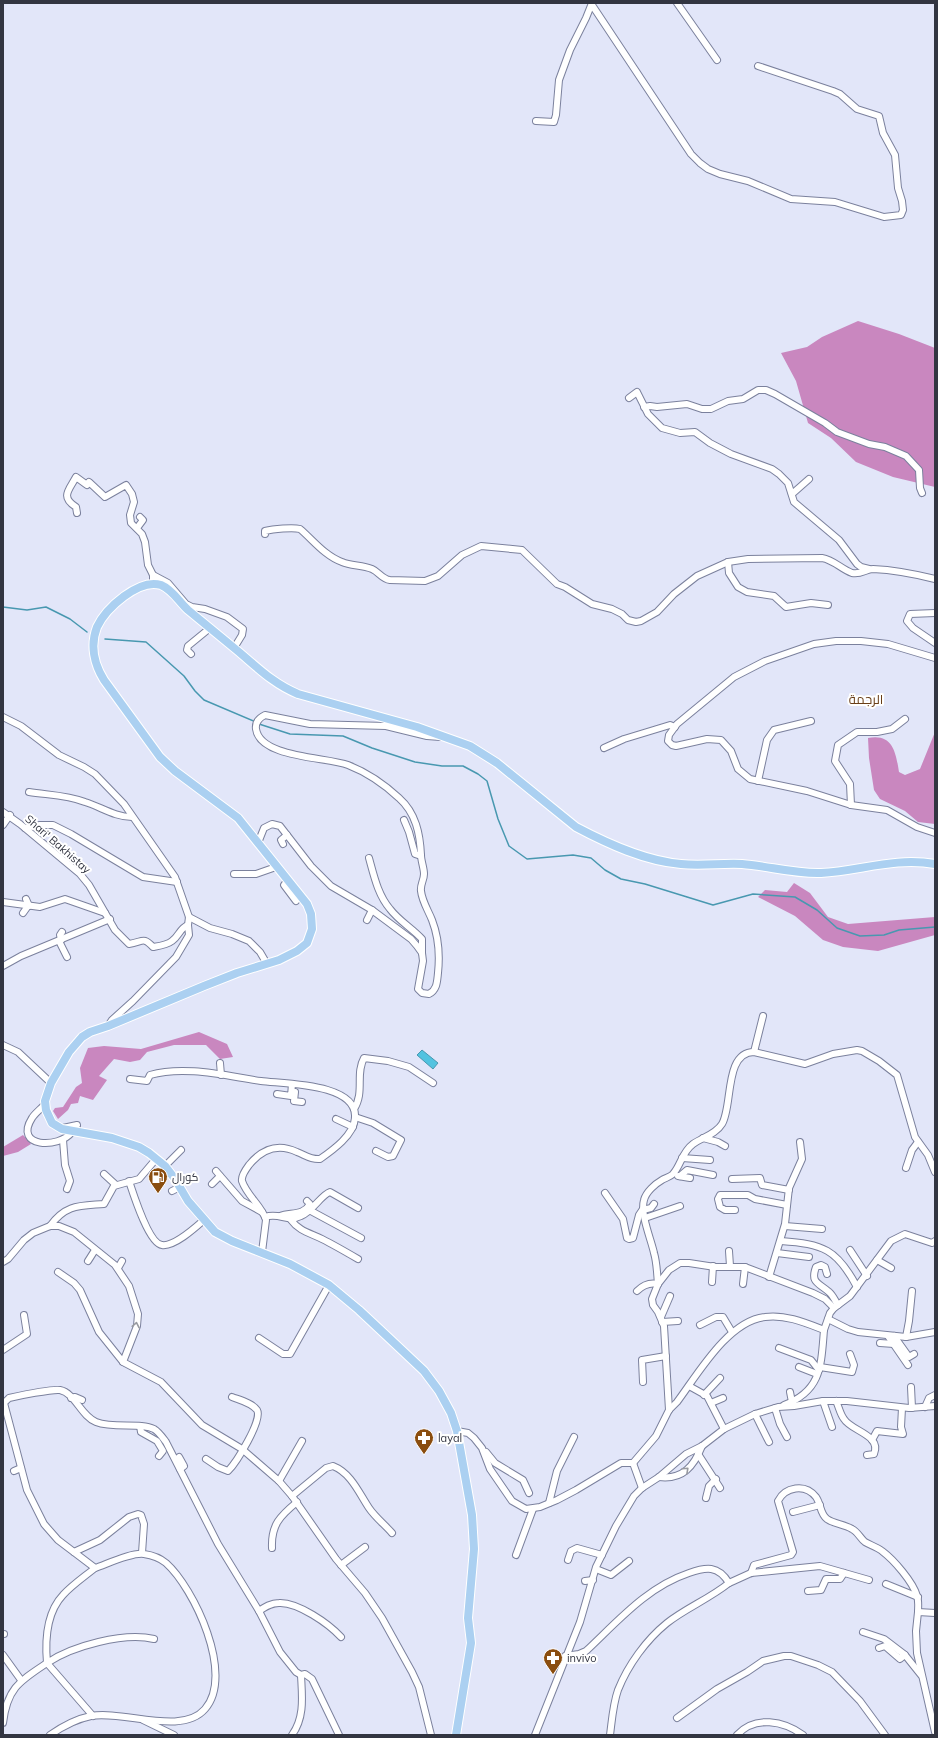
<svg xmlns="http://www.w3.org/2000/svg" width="938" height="1738" font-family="Mulish,Cairo,sans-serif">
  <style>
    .forest { fill: #c987bf }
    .water { fill: #52c3e0; stroke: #4898b0 }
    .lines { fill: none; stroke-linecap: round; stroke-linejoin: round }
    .stream { stroke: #4898b0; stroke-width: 1.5 }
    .minor-casing { stroke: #7b819d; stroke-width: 8 }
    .major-casing { stroke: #fff; stroke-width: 10 }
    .minor { stroke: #fff; stroke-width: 6 }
    .major { stroke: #abd0f1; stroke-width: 8 }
    .oneway { stroke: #989aa0 }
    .labels { text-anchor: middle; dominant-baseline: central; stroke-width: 4; stroke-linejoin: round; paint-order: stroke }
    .street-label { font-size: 11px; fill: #323541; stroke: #fff }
    .poi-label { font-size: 11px; fill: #323541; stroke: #fff; text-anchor: start }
    .quarter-label { font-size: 13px; fill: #693e17; stroke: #fff }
  </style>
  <rect width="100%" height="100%" fill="#e2e6f9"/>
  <!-- forest -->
  <g class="forest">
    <path d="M858,321L899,334L935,348V487L893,477L856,462L831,438L808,423L796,381L781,353L807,347L822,337Z"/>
    <path d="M935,732V824L918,822L905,811L880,799L874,790L869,758L868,738C893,733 896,753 899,772L905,775L920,769Z"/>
    <path d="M794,883L810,893L828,917L848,924L935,917V935L878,951L843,947L823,940L795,916L758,897L765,890L787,892Z"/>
    <path d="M199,1032L227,1044L233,1057L220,1059L206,1045H174L147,1052L140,1060L130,1062L114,1059L99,1076L107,1080L93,1100L80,1096L78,1103L71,1104L68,1110L58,1119L53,1111L55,1108L63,1107L76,1087L82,1083L80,1068L88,1048L104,1046L141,1049Z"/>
    <path d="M23,1135L31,1144L18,1152L3,1156V1147Z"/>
  </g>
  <!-- water -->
  <path class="water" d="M422,1050L438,1063L433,1069L417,1055Z"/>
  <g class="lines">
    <!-- stream -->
    <g class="stream">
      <path d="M3,607L27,610L46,607L70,619L87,632"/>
      <path d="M105,639L146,642L184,676L195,691L204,700L256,722"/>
      <path d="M259,724L290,734L343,736L372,748L415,762L442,766H463L478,774L487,781L498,819L509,846L527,859L573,855L591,858L605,870L621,879L645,884L713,905L753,894L795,897L817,910L837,928L860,936L884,935L899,930L935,927"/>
    </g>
    <defs>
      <g id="minor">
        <path d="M677,3L717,60"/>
        <path d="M592,5L691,154L700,163L708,169L720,174L748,181L791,199L835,202L884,217L901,215L903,210L902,201L898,188L895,155L883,133L879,116L857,109L840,94L833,91L758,66"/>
        <path d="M536,121L554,122L556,115L559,80L570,50L586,18L592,3"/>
        <path d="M629,398L637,392L648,414L662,428L680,433L695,432L710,443L731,454L772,469L779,474L788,483L794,502L839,540L857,564L861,567L869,569"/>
        <path d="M644,407L650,406L657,407L687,404L702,409H711L728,401L743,399L758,390H766L775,394L825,423L837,432L869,444L885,447L906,456L919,470L920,488L922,493"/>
        <path d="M792,494L809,479"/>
        <path d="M77,513L76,507C60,497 69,490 76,477L87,485L89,482L105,497L126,485L132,494L134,502L130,515L131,523L142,534L145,542L148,565L153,575V584"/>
        <path d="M137,528L143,520L140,517"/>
        <path d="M265,534V531C273,529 293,527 300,529C313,540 325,556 342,562C351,566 362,565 372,569C379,572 382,579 390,580L425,581L438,576L462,555L481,546L522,550L557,584L565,587L592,604L612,609L622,614L628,620L636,622L641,621L657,612L674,594L697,576L728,562L748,559L822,558C834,560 841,569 852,573C861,575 866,569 873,569C894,570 915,574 935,579"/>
        <path d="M728,562L729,573L738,587L747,592L774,596L786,607L811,603L828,605"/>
        <path d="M153,575L168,583L186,604L192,607L205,609L227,617L243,629L242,635L234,648"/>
        <path d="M935,613L910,614L907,621L913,628L935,643"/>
        <path d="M191,654L187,650L188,646L210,628"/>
        <path d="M935,658L888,644L861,641H836L814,644L765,661L734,677L677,724L669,735L668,741L672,745L676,746L707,739L721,740L731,751L738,769L750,779L807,791L851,805L887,810L917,827L935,833"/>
        <path d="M3,717L21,726L59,755L84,767L95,774L124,804L175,877L189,917L188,925"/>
        <path d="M604,748L624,739L670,725L675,727"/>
        <path d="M758,781L767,740L774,730L811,721"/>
        <path d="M29,792C48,795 67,795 85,802C101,807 115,817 132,817"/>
        <path d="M851,805L850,784L835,761L838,745L857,732H877L892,729L905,719"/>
        <path d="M3,812L20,824L80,874L89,885L115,930L129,944C143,942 143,936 153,947C159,946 167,945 172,941C179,936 180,928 188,925L189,935L176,957L133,1001L112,1020L108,1026"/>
        <path d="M404,820L409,832L415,854L421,856"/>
        <path d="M3,825L10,815"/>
        <path d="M25,828L40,825H53L71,834L143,877L177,882"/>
        <path d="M258,843L264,828L272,824L280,826L311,866L331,886L372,910L411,939L417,946L422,953L423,961L418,989L422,993L429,994C437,990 437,982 438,973C440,954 439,938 432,920C428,910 422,901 421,891C420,885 424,880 424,874C424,868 421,861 421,855C420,834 416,813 399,798C385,785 366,772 348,765C327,757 260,758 256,729C255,722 259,718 265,715L310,724L386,726L427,736L440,737"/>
        <path d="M283,844L281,840L287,835"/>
        <path d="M369,858C374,876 378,895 390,909C399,921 412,928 422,939V953"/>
        <path d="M234,874H256L276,867"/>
        <path d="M288,880L284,885L296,901"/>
        <path d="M26,899L29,906"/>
        <path d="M3,902L40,907L65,899L105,913"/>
        <path d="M23,913L28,906"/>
        <path d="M189,917L210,928L232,934L249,941L260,952L267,964"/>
        <path d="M367,920L372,910"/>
        <path d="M61,940L60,935L62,932"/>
        <path d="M59,941L67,957"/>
        <path d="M3,966L21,956L110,919"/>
        <path d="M3,1045L18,1052L51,1083"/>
        <path d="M754,1052L763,1016"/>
        <path d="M220,1063L221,1075"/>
        <path d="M130,1079L147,1081L150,1075C185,1065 226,1076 261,1081C284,1084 358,1083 355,1118C354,1135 333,1150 320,1159C311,1160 305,1155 297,1152C278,1143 262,1149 249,1165C246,1169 241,1176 242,1181C247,1196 262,1206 266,1220L262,1252"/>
        <path d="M295,1092L294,1101L302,1102"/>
        <path d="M277,1094L291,1096L292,1084"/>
        <path d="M45,1104C41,1109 35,1113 32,1118C13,1148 59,1149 72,1132"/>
        <path d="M354,1109C365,1092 355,1074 364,1058L388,1061L409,1067L433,1083"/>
        <path d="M355,1117L373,1123L401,1140L393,1156L388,1157L376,1151"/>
        <path d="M336,1119L353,1127"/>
        <path d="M63,1128L77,1125"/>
        <path d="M703,1138L718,1142L725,1146"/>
        <path d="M63,1140L65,1165L70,1181L67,1189"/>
        <path d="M682,1158L710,1160"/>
        <path d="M165,1166L181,1150"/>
        <path d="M906,1168L912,1150L918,1142"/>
        <path d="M216,1171L242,1201L262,1212"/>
        <path d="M104,1174L116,1185"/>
        <path d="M163,1175L168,1171"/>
        <path d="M678,1176L690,1178"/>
        <path d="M680,1176L687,1170L713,1175"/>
        <path d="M732,1179L760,1178L762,1185L789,1190"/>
        <path d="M129,1181C133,1193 149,1244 162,1245C174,1247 195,1228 204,1220"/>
        <path d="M212,1184L220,1176"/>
        <path d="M172,1191L180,1187"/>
        <path d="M605,1193L623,1219L627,1238L629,1239L633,1238L639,1215L643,1209"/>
        <path d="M643,1210L651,1208L654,1204"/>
        <path d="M735,1210H725L720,1207L718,1199L720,1195H748L755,1199L787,1205"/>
        <path d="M311,1211L361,1238"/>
        <path d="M280,1216C291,1212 303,1216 310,1204L307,1201"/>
        <path d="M265,1217C280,1212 287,1223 301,1216C313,1211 321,1195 330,1192L358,1208"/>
        <path d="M645,1218L680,1206"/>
        <path d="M291,1220C299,1231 310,1233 322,1239C334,1245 346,1252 358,1259"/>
        <path d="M50,1226C66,1204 80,1206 104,1204L114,1186L139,1179L156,1159"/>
        <path d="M785,1226L822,1229"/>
        <path d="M781,1241C823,1244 837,1249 857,1287"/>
        <path d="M850,1250L867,1276"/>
        <path d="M729,1251L730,1266"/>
        <path d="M777,1253L809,1257"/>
        <path d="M877,1260L891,1268"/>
        <path d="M88,1261L95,1250"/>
        <path d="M3,1262L8,1259L24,1240L33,1233L50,1226H59L74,1232L115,1265L129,1286L138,1314L137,1326L123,1362"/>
        <path d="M118,1268L122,1261"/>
        <path d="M58,1272L74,1283L80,1290L99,1332L123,1362L161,1382L202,1425L242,1449L279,1481L292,1496L336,1559L365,1593L382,1618L412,1672L419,1687L431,1735"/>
        <path d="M827,1274L825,1267L821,1265L816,1267C810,1283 819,1283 829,1292C833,1295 835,1301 838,1305"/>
        <path d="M769,1277L785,1224L789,1188L802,1159L800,1142"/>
        <path d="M712,1282L713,1266"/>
        <path d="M658,1284C657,1274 657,1263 654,1253C651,1239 640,1214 644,1200C646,1192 655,1184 662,1180C665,1178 670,1177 673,1174C681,1165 682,1152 693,1144C703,1137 716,1134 722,1124C733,1106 724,1052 754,1052L805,1064L833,1054L857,1050L862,1051L879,1061L897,1075L915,1137L928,1155L935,1172"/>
        <path d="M743,1284L745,1267"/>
        <path d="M637,1291C643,1285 649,1282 658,1284"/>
        <path d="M661,1317L670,1296"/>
        <path d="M828,1319L848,1329L858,1332L906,1337L935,1332"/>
        <path d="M662,1322L678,1321"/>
        <path d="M700,1325L716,1317H723L732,1332"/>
        <path d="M824,1330L830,1313L834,1308L850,1296L891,1241L905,1234L932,1243L935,1241"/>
        <path d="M888,1336L908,1365"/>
        <path d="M894,1336L909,1357L914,1354"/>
        <path d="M906,1337L909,1321L912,1291"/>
        <path d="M259,1338L283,1354H290L329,1285"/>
        <path d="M880,1343L894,1344"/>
        <path d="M779,1348L811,1360L819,1370"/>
        <path d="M3,1350L27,1334L24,1315"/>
        <path d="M799,1367L817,1374"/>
        <path d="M820,1367L852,1372L854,1365L850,1354"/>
        <path d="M643,1382L642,1360L666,1356"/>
        <path d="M689,1386L707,1396L724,1429"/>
        <path d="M911,1387L912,1408"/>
        <path d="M790,1392L792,1402"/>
        <path d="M704,1395L720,1378"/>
        <path d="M71,1398L75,1397L82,1400"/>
        <path d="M823,1401L832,1427"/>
        <path d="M836,1401C839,1407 840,1414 844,1419C851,1431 882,1435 874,1454L867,1455"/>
        <path d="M711,1403L723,1398"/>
        <path d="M925,1407L929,1398L935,1395"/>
        <path d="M775,1408L780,1424L787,1437"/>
        <path d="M669,1410L664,1326L658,1312L653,1305L652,1299L658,1284L669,1270L680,1263H689L715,1267H745L813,1293L825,1299L834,1308"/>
        <path d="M755,1414L769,1442"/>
        <path d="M140,1426L141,1432L157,1441L163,1451L159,1456"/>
        <path d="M457,1431L468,1433L474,1438L482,1448L490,1469L512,1501L526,1509L540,1507L557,1500L576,1490L621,1463H633"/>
        <path d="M872,1440L877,1431L903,1434L901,1427L902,1408"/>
        <path d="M486,1452L495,1463L523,1480L529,1493"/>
        <path d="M698,1454L720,1488"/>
        <path d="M179,1457L184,1466L180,1469"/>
        <path d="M206,1459L218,1467L228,1471C236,1463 263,1420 257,1410C252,1403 240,1400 232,1397"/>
        <path d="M633,1463L656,1436L669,1410L677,1402C698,1374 728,1321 765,1317C785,1314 806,1323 824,1330C821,1365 822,1391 784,1405"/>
        <path d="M633,1463L642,1488"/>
        <path d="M14,1471L21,1468"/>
        <path d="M659,1477C683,1480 694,1466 702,1446"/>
        <path d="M279,1481L302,1441"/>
        <path d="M292,1496L326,1468L333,1466C351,1473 359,1493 369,1508C375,1517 385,1525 392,1533"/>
        <path d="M706,1498L709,1486L716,1479"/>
        <path d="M549,1503L557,1471L574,1437"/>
        <path d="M793,1512L820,1505"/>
        <path d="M272,1548C271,1525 280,1516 297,1502"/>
        <path d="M74,1552L100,1540L129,1517L138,1514L141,1515L144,1524L142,1553"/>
        <path d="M516,1555L533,1509"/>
        <path d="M568,1560L571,1551L577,1548L602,1555"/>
        <path d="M341,1565L365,1547"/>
        <path d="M95,1568C84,1577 72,1585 63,1595C46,1613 45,1640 47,1663C72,1646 124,1632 154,1639"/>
        <path d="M596,1569L611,1575L629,1561"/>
        <path d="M751,1573L754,1565L791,1555L793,1552L778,1501C785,1487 805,1483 816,1497C821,1504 820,1514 827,1519C834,1524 844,1524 852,1529C858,1532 860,1538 865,1542C870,1545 877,1547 882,1551C894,1560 913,1582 917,1596C919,1601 918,1607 918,1612"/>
        <path d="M585,1581L593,1580"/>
        <path d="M729,1583L751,1573L820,1566L869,1580"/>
        <path d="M886,1584L918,1597"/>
        <path d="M808,1591L821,1590L826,1579H840L844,1573"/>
        <path d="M259,1611C265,1607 271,1603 279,1603C298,1602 329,1624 341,1637"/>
        <path d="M935,1613L918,1612L916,1631L917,1653L935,1732"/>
        <path d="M863,1632L884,1639L905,1655L921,1675"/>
        <path d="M3,1634H4"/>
        <path d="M879,1648L885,1646L900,1659L905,1655"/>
        <path d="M3,1655L21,1680"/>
        <path d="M565,1656L579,1654L586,1651C618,1621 647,1587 689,1573C706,1567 718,1565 729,1583C709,1599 686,1608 667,1623C646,1640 628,1665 618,1690C613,1704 612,1720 610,1735"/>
        <path d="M677,1718L717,1689L747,1672L763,1661L784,1656H791L818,1665L832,1672L860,1701L885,1735"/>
        <path d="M143,1720L174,1735"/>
        <path d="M3,1723C7,1688 20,1681 47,1663L93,1716"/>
        <path d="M50,1735C63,1726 76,1719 91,1716C124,1710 182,1736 205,1709C235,1675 194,1588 166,1563C160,1558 151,1555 144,1554C132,1552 107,1564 95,1568L58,1540L44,1524L27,1490L4,1403L9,1398C18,1396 52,1389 60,1390C75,1393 81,1416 96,1422C114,1429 140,1422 154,1429C159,1432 163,1438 166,1442L218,1544L259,1611L280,1652L296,1672L301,1675L305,1674L312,1679L339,1735"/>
        <path d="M292,1735C305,1717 302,1696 301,1675"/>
        <path d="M535,1735L580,1622L596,1567L616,1526L634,1496L642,1488L659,1477L686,1454L702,1446L724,1429L755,1414L778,1407L794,1406L823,1401H847L909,1408L935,1406"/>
        <path d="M737,1735C755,1715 784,1721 803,1735"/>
      </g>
      <path id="major" d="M456,1735L471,1643L468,1618L474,1549L472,1515L457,1431L451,1413L439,1391L424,1371L390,1339L359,1310L329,1285L290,1264L232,1241L215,1232L188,1201L175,1179L165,1166L149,1153L139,1147L112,1138L62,1129L52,1123L46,1110L45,1101L51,1083L69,1052L82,1037L90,1032L108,1026L204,986L237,973L279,960L297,951L307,943L312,929L311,914L307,904L238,818L175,771L160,757L104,680C94,664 90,645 97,627C106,608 139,578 161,585C173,590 179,602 188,610C205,624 222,638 239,652C259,669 274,684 298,694L417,727L470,746L497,763L576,827C608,844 645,861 681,864C702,866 722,863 742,864C768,866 795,874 821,873C860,871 894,857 935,864"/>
    </defs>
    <!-- minor casing -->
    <use href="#minor" class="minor-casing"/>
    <!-- major casing -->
    <use href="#major" class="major-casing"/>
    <!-- minor -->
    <use href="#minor" class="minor"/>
    <!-- major -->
    <use href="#major" class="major"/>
  </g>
  <!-- one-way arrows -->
  <defs><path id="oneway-chevron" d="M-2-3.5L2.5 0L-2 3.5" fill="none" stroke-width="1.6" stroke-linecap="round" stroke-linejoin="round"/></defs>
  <g class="oneway">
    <use href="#oneway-chevron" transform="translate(136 1325) rotate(-79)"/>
    <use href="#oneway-chevron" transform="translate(686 1470) rotate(-43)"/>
  </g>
  <!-- icons -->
  <defs>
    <symbol id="fuel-pin" viewBox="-11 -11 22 30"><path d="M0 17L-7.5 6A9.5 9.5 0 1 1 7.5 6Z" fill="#8a4d0f" stroke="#fff"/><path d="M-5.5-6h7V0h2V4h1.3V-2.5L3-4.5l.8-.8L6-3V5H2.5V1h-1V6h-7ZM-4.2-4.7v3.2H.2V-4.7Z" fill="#fff"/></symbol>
    <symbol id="pharmacy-pin" viewBox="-11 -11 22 30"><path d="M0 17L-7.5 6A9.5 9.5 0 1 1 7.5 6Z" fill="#8a4d0f" stroke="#fff"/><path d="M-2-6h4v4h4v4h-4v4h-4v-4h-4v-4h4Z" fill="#fff"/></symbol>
  </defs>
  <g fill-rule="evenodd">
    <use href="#fuel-pin" x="147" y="1166" width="22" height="30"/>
    <use href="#pharmacy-pin" x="413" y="1427" width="22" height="30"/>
    <use href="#pharmacy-pin" x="542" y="1647" width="22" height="30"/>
  </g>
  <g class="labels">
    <!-- street labels -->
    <g class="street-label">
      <text transform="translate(58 844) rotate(41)">Shari' Bakhistay</text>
    </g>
    <!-- poi labels -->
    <g class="poi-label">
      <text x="172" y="1177">كورال</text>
      <text x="438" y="1438">layal</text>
      <text x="567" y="1658">invivo</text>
    </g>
    <!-- quarter labels -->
    <g class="quarter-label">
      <text x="866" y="699">الرجمة</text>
    </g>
  </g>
  <!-- border -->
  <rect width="938" height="1738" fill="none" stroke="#323541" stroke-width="8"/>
</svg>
